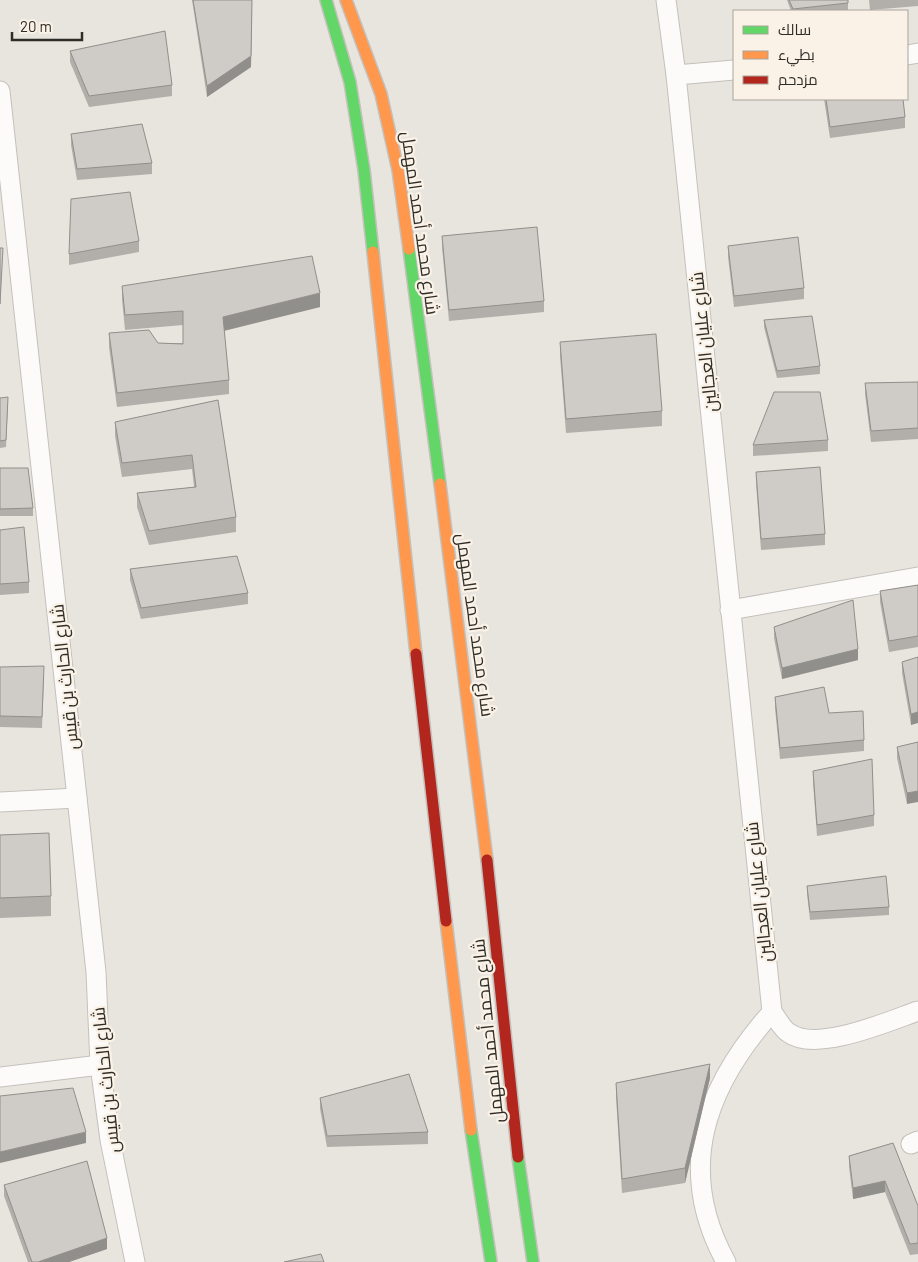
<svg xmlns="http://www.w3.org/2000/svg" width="918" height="1262" font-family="Barlow,Cairo,sans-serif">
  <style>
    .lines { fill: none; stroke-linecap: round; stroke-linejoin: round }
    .street-casing { stroke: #c4c1bc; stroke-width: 21 }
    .fast-casing { stroke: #c4c1bc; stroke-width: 14 }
    .slow-casing { stroke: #c4c1bc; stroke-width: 14 }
    .jam-casing { stroke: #c4c1bc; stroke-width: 14 }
    .street { stroke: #fcfbfa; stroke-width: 19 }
    .fast { stroke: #63d668; stroke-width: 11 }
    .slow { stroke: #ff974d; stroke-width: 11 }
    .jam { stroke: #b3261e; stroke-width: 11 }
    .wall { fill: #b2afab }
    .shaded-wall { fill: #918f8b }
    .building { fill: #cfccc7; stroke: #918f8b }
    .labels { text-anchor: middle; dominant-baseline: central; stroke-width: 4.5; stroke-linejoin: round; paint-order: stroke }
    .street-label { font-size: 18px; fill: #2f2d28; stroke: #faf2e7 }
  </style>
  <rect width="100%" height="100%" fill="#e8e4de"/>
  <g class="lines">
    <defs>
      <g id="street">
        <path d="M666,0L676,75L772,1012C777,1018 782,1029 789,1033C816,1053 889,1021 918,1011"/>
        <path d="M907,55L918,53"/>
        <path d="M676,75L734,70"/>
        <path d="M0,91L96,972L100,1065L110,1140L135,1262"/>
        <path d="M730,610L918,577"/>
        <path d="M0,802L77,798"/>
        <path d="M0,1077L100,1065"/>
        <path d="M911,1144L918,1141"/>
        <path d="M726,1262C675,1169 705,1087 772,1012"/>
      </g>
      <g id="fast">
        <path d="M326,0L350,82L364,170L373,252"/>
        <path d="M409,249L440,484"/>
        <path d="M471,1130L491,1262"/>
        <path d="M518,1157L533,1262"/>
      </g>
      <g id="slow">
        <path d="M346,0L381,94L398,170L409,249"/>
        <path d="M373,252L416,654"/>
        <path d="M440,484L487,860"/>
        <path d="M446,921L471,1130"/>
      </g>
      <g id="jam">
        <path d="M416,654L446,921"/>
        <path d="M487,860L518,1157"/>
      </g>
    </defs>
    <!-- street casing -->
    <use href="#street" class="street-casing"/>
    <!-- fast casing -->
    <use href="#fast" class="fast-casing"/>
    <!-- slow casing -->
    <use href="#slow" class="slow-casing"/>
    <!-- jam casing -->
    <use href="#jam" class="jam-casing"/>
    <!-- street -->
    <use href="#street" class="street"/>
    <!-- fast -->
    <use href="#fast" class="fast"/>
    <!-- slow -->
    <use href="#slow" class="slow"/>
    <!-- jam -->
    <use href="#jam" class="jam"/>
  </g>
  <!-- wall -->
  <g class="wall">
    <path d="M192,0H252L251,67L207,97Z"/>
    <path d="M787,0H848V10L841,11H791Z"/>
    <path d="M869,0H918V6L870,10Z"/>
    <path d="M70,51L172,85V96L89,107L70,62Z"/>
    <path d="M824,99H903L905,117V128L830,138Z"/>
    <path d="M71,134L152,163V174L77,180L71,145Z"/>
    <path d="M442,236L544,301V312L449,321L442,247Z"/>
    <path d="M139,241V252L69,265V254Z"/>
    <path d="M728,246L804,288V299L734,307L728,257Z"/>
    <path d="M122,286L320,307L224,331L229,380V394L117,407L109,347V333L158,343H183V325L125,330L122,300Z"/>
    <path d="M764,320L820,366V374L777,378L764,327Z"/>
    <path d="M560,342L662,411V426L566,433L560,356Z"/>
    <path d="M918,382V439L871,442L865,394V383Z"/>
    <path d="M0,398L8,404L6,447L0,448Z"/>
    <path d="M218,400L236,517V532L149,545L137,507V493L194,487L192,469L122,477L115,436V422Z"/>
    <path d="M828,440V451L753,456V445Z"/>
    <path d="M0,468L33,508V516H0Z"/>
    <path d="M756,472L825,534V545L761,550L756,483Z"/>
    <path d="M0,530L29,582V593L0,595Z"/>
    <path d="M130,569L248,593V604L141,619L130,580Z"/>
    <path d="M918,585V647L889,652L880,602V591Z"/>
    <path d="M774,627L858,660L782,679L774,638Z"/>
    <path d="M918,657L911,725L902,673V662Z"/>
    <path d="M0,667L44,677L42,728L0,727Z"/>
    <path d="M775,697L829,713L864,740V751L780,759L775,708Z"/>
    <path d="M918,742L907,804L897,758V747Z"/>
    <path d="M813,771L874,815V826L817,836L813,782Z"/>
    <path d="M0,835L51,896V916L0,918Z"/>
    <path d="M807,886L889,907V915L810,920L807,894Z"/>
    <path d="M710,1078L685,1183L622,1193L616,1097V1083Z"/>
    <path d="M320,1098L428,1132V1144L327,1147L320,1109Z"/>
    <path d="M893,1143L918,1206V1254L910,1255L885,1192L853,1199L849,1167V1156Z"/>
    <path d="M4,1185L107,1249L69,1262H28L4,1196Z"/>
  </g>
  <!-- shaded-wall -->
  <g class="shaded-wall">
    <path d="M252,0L251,67L207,97V86Z"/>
    <path d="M320,293V307L223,331V317Z"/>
    <path d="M858,649V660L782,679V668Z"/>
    <path d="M918,712V723L911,725V714Z"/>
    <path d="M918,791V802L907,804V793Z"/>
    <path d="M710,1064V1078L685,1183V1168Z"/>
    <path d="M86,1132V1143L0,1163V1152Z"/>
    <path d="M885,1181V1192L853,1199V1188Z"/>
    <path d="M107,1238V1249L69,1262H38Z"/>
  </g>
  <!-- building -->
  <g class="building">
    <path d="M193,0H252L251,56L207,86Z"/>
    <path d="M789,0H848V3L793,9Z"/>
    <path d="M165,31L172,85L89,96L70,51Z"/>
    <path d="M826,99H903L905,117L830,127Z"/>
    <path d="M142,124L152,163L77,169L71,134Z"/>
    <path d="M130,192L139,241L69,254L71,199Z"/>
    <path d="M537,227L544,301L449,310L442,236Z"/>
    <path d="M798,237L804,288L734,296L728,246Z"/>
    <path d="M0,248H3L0,304Z"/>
    <path d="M312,256L320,293L223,317L229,380L117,393L109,333L149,330L158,343L183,344V311L125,315L122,286Z"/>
    <path d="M812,316L820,366L777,371L764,320Z"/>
    <path d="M656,334L662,411L566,419L560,342Z"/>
    <path d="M918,382V428L871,431L865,383Z"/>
    <path d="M774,392H820L828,440L753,445Z"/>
    <path d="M8,397L6,440L0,441V398Z"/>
    <path d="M218,400L236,517L149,531L137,493L196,487L192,455L122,463L115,422Z"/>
    <path d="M820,467L825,534L761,539L756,472Z"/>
    <path d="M0,468H28L33,508L0,509Z"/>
    <path d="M24,527L29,582L0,584V530Z"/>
    <path d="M237,556L248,593L141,608L130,569Z"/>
    <path d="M918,585V636L889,641L880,591Z"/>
    <path d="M853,600L858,649L782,668L774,627Z"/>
    <path d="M918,657V712L911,714L902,662Z"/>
    <path d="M44,666L42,717L0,716V667Z"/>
    <path d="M824,687L829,713L863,711L864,740L780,748L775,697Z"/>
    <path d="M918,742V791L907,793L897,747Z"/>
    <path d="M872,759L874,815L817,825L813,771Z"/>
    <path d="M49,833L51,896L0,898V835Z"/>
    <path d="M886,876L889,907L810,912L807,886Z"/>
    <path d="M710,1064L685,1168L622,1179L616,1083Z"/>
    <path d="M409,1074L428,1132L327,1136L320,1098Z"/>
    <path d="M73,1088L86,1132L0,1152V1096Z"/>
    <path d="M893,1143L918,1206V1243L910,1244L885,1181L853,1188L849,1156Z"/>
    <path d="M87,1161L107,1238L38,1262H32L4,1185Z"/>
    <path d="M321,1254L324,1262H284Z"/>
  </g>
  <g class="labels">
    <!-- street labels -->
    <g class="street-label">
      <text transform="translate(421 223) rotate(82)">شارع محمد أحمد المهمل</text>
      <text transform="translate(703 342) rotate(-96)">شارع عليان العجالين</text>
      <text transform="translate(476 625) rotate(82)">شارع محمد أحمد المهمل</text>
      <text transform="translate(64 677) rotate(-96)">شارع الحارث بن قيس</text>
      <text transform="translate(758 892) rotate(-96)">شارع عليان العجالين</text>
      <text transform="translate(487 1031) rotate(-96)">شارع محمد أحمد المهمل</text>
      <text transform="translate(105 1080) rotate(-96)">شارع الحارث بن قيس</text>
    </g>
  </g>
  <!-- legend -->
  <rect x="733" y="10" width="175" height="90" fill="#faf2e7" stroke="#a9a39b"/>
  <rect x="743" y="26" width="25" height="8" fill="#63d668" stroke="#a9a39b"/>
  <text x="778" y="35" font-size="15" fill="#2f2d28">سالك</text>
  <rect x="743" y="51" width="25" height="8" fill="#ff974d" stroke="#a9a39b"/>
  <text x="778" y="60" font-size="15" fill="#2f2d28">بطيء</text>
  <rect x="743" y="76" width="25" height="8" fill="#b3261e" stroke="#a9a39b"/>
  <text x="778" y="85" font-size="15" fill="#2f2d28">مزدحم</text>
  <!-- scale -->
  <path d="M12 32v8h70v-8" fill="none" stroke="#2f2d28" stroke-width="2.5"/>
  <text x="20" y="32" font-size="15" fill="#2f2d28" stroke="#faf2e7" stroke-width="4" paint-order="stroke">20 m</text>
</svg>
